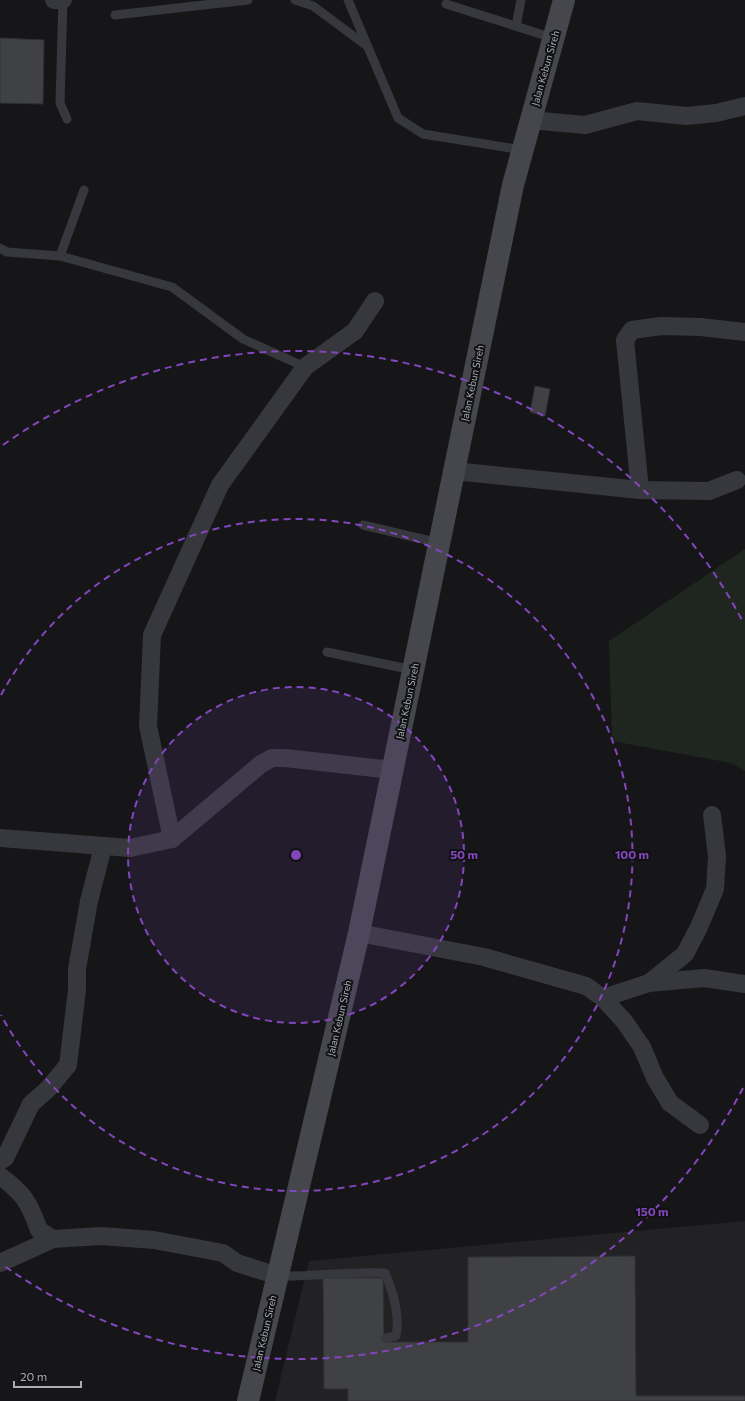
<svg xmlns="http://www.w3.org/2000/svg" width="745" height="1401" font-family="Commissioner,sans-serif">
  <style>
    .built { fill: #222225 }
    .green { fill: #1e261f }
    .building { fill: #404145; stroke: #303034 }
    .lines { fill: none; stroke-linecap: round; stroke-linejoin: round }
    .lane { stroke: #37383d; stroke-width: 9 }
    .street { stroke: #37383d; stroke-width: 18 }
    .secondary { stroke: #45474d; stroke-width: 22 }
    .ring { fill: none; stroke: #8446be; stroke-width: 2; stroke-dasharray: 7 5 }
    .labels { text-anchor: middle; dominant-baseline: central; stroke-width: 4; stroke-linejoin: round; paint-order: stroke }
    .street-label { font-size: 10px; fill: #a8adb8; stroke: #111113 }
    .centre { fill: #8446be; stroke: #111113; stroke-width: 2 }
    .ring-label { font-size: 12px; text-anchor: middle; font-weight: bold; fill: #8446be; stroke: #111113; stroke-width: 4; stroke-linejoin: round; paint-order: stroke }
  </style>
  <rect width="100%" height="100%" fill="#161618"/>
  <!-- built -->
  <path class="built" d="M745,1221V1401H275L309,1261Z"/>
  <!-- green -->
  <path class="green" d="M745,549V771L731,763L612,741L609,641Z"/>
  <!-- building -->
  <g class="building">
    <path d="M0,38L44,40L43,104L0,103Z"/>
    <path d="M535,386L550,389L545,416L530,412Z"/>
    <path d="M635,1256L636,1396H745V1401H348V1389H324L323,1278H383L384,1342H468V1257Z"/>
  </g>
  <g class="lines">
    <!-- lane -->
    <g class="lane">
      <path d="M63,0L60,103L67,119"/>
      <path d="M295,0L313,6L367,46"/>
      <path d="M348,0L398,118L423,134L522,150"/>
      <path d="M446,4L553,38"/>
      <path d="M115,15L248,0"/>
      <path d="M516,26L521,0"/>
      <path d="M0,248L7,252L60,256L172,287L243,339L305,367"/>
      <path d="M60,256L84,190"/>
      <path d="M363,525L439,543"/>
      <path d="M327,652L413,670"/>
      <path d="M278,1276C314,1277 349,1271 385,1273C393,1292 400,1317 396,1336L385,1338"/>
    </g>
    <!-- street -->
    <g class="street">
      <path d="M54,0H63"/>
      <path d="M530,120L585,125L637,111L686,116L716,113L745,106"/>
      <path d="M454,471L640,490L709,491L737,480"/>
      <path d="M640,490L625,340L632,330L661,326L701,327L745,332"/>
      <path d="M0,838L130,848L172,839L261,764L272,758H285L392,770"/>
      <path d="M172,839L148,726L152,635L220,485L305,367L355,331L375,301"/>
      <path d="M359,933L484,957L586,986L603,998L624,1021L642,1047L655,1078L670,1103L700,1125"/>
      <path d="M649,983L704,978L745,984"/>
      <path d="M603,998L649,983L685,954L699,927L715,889L717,856L712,815"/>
      <path d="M0,1161L5,1158L31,1104L48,1089L68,1065L77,990V969L89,901L103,847"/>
      <path d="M0,1176C24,1194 29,1202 39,1230L53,1239"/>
      <path d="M0,1263L53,1239L102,1236L154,1240L223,1253L237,1263L278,1276"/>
    </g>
    <!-- secondary -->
    <path class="secondary" d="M248,1401L359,933L513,185L564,0"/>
  </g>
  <!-- distance rings -->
  <circle cx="296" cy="855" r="168" fill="#8446be" fill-opacity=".12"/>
  <g class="ring">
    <circle cx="296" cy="855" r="168"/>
    <path d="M1 695A336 336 0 1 1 1 1015"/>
    <path d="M743 1088A504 504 0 0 1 3 1265M3 445A504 504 0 0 1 743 622"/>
  </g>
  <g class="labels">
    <!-- street labels -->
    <g class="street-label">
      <text transform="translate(545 68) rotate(-74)">Jalan Kebun Sireh</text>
      <text transform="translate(472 383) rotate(-78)">Jalan Kebun Sireh</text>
      <text transform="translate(407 701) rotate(-78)">Jalan Kebun Sireh</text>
      <text transform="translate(339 1018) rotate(-77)">Jalan Kebun Sireh</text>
      <text transform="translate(264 1333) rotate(-77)">Jalan Kebun Sireh</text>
    </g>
  </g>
  <circle cx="296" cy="855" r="6" class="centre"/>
  <g class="ring-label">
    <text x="464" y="859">50 m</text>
    <text x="632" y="859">100 m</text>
    <text x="652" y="1216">150 m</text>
  </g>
  <!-- scale -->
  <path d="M14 1381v6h67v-6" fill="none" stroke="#a8adb8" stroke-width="2"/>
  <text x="20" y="1381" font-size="12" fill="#a8adb8" stroke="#111113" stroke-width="3" paint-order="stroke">20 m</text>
</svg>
